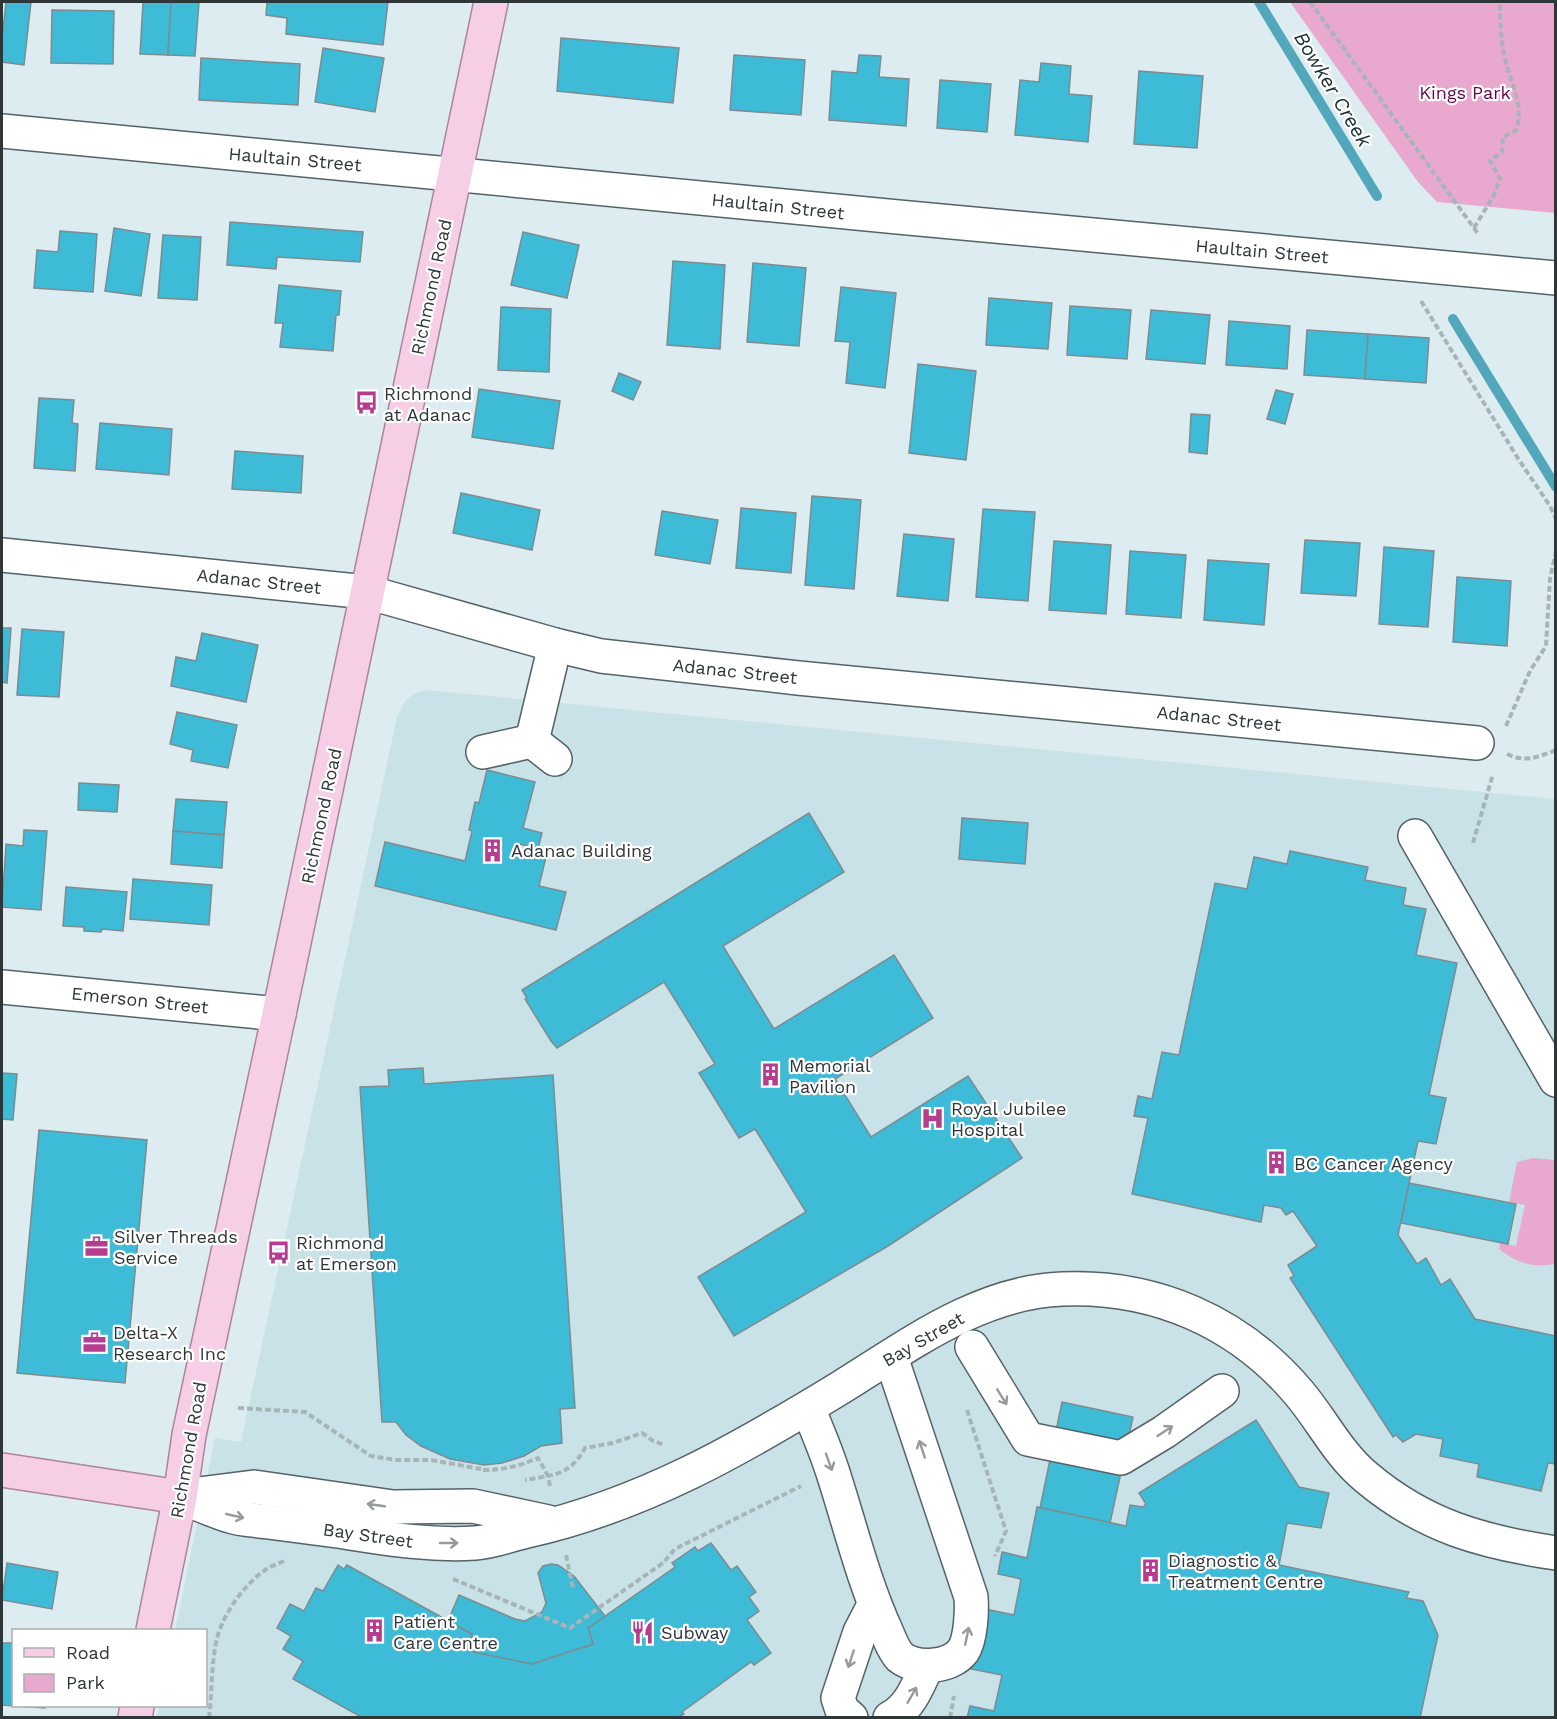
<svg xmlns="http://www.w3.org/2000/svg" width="1557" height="1719" font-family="'Work Sans',sans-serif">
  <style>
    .built { fill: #c9e2e8 }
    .green { fill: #e9a8ce }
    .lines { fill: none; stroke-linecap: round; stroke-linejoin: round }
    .stream { stroke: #52a7bb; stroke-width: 10 }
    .building { fill: #3ebbd6; stroke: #7d8c90; stroke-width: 1.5 }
    .minor-casing { stroke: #556266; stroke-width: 36 }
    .major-casing { stroke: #ac849e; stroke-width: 36 }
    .path { stroke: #a8b5b8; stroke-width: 4; stroke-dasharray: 6 3; stroke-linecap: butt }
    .minor { stroke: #fff; stroke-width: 33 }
    .major { stroke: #f6cee6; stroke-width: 33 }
    .oneway { stroke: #979a9b }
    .labels { text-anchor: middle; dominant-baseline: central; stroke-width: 4.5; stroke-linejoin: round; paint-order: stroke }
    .park-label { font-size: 18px; fill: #66044c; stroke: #fff }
    .street-label { font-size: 18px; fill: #2f3637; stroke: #fff }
    .poi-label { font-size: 18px; fill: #2f3637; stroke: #fff; text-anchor: start }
    .water-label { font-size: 20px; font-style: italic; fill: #192f34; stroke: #fff }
  </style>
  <rect width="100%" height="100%" fill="#dcecf0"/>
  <!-- built -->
  <path class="built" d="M426,690L1555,799V1717L157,1718L159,1706H206V1630H175L215,1438L241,1442L397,717L406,700L415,693Z"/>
  <!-- green -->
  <g class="green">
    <path d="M1290,2H1555V213L1437,202L1418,182Z"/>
    <path d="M1533,1158L1555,1160V1264C1532,1268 1517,1263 1499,1249L1500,1243L1516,1246L1525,1205L1509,1202L1517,1162Z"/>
  </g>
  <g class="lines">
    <!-- stream -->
    <g class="stream">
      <path d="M1259,2L1377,196"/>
      <path d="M1453,319L1556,487"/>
    </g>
  </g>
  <!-- building -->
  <g class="building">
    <path d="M6,2H31L24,65L2,62V38Z"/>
    <path d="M143,2H171L168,55L140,54Z"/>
    <path d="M171,2H199L195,56L168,55Z"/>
    <path d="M267,2H388L383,45L286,34L287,18L266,15Z"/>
    <path d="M52,10L114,11L113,64L51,63Z"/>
    <path d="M561,38L679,48L673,103L557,91Z"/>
    <path d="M323,48L384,58L375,112L315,102Z"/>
    <path d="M734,55L805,60L801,115L730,110Z"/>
    <path d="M859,55L881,56L879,77L909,79L906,126L829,120L832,71L857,73Z"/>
    <path d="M201,58L300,64L298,105L199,100Z"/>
    <path d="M1041,63L1071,66L1069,94L1092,96L1088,142L1015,135L1020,80L1039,82Z"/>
    <path d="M1139,71L1203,76L1197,148L1134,144Z"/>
    <path d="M940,80L991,84L987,132L937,128Z"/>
    <path d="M230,222L363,232L360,262L277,257L276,269L227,265Z"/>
    <path d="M114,228L150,234L141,296L105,291Z"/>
    <path d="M60,231L97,234L93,292L34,288L37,250L58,252Z"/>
    <path d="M523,232L579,245L567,298L511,285Z"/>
    <path d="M163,235L201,237L197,300L158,298Z"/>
    <path d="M673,261L725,265L720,349L667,345Z"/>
    <path d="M753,263L806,268L799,346L747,342Z"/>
    <path d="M279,285L341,291L339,315H336L333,351L280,347L283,323H275Z"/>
    <path d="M841,287L896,293L885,388L846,383L850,342L835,341Z"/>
    <path d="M989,298L1052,303L1048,349L986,345Z"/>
    <path d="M1070,306L1131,310L1127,359L1067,355Z"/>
    <path d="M501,307L551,309L549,372L498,370Z"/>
    <path d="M1151,310L1210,315L1205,364L1146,359Z"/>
    <path d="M1229,321L1290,326L1287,369L1226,365Z"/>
    <path d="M1307,330L1368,334L1365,379L1304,375Z"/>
    <path d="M1368,334L1429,338L1426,383L1365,379Z"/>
    <path d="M918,364L976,371L966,460L909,453Z"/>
    <path d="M619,373L641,382L633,400L612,391Z"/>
    <path d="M479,389L560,401L553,449L472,437Z"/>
    <path d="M1276,390L1293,394L1285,424L1267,419Z"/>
    <path d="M39,398L74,400L72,423L78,424L75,471L34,468Z"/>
    <path d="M1191,414L1210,415L1207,454L1189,452Z"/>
    <path d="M100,423L172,429L169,475L96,469Z"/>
    <path d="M235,451L303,456L301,493L232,489Z"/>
    <path d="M461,493L540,510L532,550L453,533Z"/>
    <path d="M812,496L861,500L854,589L805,585Z"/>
    <path d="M741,508L796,513L791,573L736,568Z"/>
    <path d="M983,509L1035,512L1028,601L976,597Z"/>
    <path d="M662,511L718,520L710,564L655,555Z"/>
    <path d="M904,534L954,539L948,601L897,596Z"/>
    <path d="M1305,540L1360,543L1356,596L1301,593Z"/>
    <path d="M1054,541L1111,545L1106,614L1049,610Z"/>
    <path d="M1384,547L1434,551L1428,627L1379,624Z"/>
    <path d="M1130,551L1186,555L1181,618L1126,614Z"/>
    <path d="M1208,560L1269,564L1264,625L1204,620Z"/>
    <path d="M1457,577L1511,581L1507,646L1453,642Z"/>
    <path d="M2,628H11L7,683L2,682Z"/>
    <path d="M22,629L64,632L59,697L17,695Z"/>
    <path d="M202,633L258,645L246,702L171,686L176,657L196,661Z"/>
    <path d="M177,712L237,725L228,768L191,761L193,750L170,744Z"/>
    <path d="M487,770L535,782L523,828L542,833L538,849L520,844L518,850L546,857L539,886L566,892L556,930L375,886L385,842L465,861L472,831L469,830L475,802L479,803Z"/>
    <path d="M79,783L119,785L117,812L78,810Z"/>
    <path d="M176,799L227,802L224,835L173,831Z"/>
    <path d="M809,813L844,872L723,946L774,1029L894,955L933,1018L835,1079L871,1137L968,1076L1022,1158L888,1246L734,1336L698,1277L806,1212L755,1129L739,1138L699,1073L715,1064L664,982L557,1048L551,1041L525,999L527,998L522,990Z"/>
    <path d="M962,818L1028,823L1025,864L959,859Z"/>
    <path d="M24,830L47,831L41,910L2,907L6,844L23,846Z"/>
    <path d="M173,831L224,835L222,868L171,864Z"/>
    <path d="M1290,851L1368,867L1365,880L1406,888L1403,905L1426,909L1416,955L1457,963L1429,1095L1446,1098L1436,1144L1418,1141L1398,1235L1417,1264L1426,1258L1441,1285L1450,1279L1475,1319L1556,1336V1464L1548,1463L1541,1491L1477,1477L1479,1464L1440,1456L1443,1439L1416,1434L1403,1442L1396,1435L1393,1437L1290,1278L1294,1276L1288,1265L1317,1246L1293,1211L1286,1215L1281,1208L1264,1205L1261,1222L1132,1194L1148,1118L1134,1116L1138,1096L1152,1099L1162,1052L1179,1055L1215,883L1247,889L1254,857L1287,864Z"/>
    <path d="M133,879L212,885L209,925L130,919Z"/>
    <path d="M66,887L127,892L123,931L102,929L101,932L84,931V927L63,926Z"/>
    <path d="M423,1068L424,1084L553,1075L575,1408L560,1409L562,1443L541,1446L524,1456L502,1463L484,1465L450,1459L421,1446L406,1435L396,1422H382L360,1087L389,1086L388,1070Z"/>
    <path d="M2,1073L17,1074L13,1120L2,1119Z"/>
    <path d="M39,1130L147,1140L125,1383L17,1373Z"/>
    <path d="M1409,1183L1516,1204L1508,1244L1401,1223Z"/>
    <path d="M1062,1402L1133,1417L1110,1523L1040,1508Z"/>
    <path d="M1256,1420L1299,1487L1329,1493L1321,1528L1287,1523L1279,1565L1409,1592L1406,1598L1423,1601L1438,1635L1420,1718H967L970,1706L994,1711L1002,1675L966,1668L980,1608L1014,1615L1021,1579L998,1574L1002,1552L1027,1558L1037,1507L1126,1526L1130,1505L1143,1507L1146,1504L1139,1493Z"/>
    <path d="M711,1543L731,1570L737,1566L756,1592L749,1597L759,1611L747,1620L771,1653L754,1665L751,1662L682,1712L684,1714L676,1718H363L293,1679L303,1661L283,1649L291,1636L277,1628L290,1604L304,1611L316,1588L323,1591L338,1565L344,1569L347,1565L472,1634L469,1651L532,1664L593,1644L588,1628L675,1567L672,1563L695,1547L698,1551Z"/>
    <path d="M7,1563L58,1572L52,1609L2,1600Z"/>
    <path d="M551,1564L558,1565L574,1576L605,1616L588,1628L593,1644L532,1664L469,1651L472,1634L448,1621L459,1595L515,1619L525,1621L542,1612L546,1603L538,1573L543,1566Z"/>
    <path d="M2,1643H14V1706H45V1708L2,1705Z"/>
  </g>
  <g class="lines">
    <defs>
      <g id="minor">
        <path d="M2,131L898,217L1556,278"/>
        <path d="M2,555L367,592L555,645L601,656L798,678L1477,743"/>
        <path d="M532,741L555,645"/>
        <path d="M483,752L532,741L555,759"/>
        <path d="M1415,836L1556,1080"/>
        <path d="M2,987L279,1014"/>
        <path d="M972,1347L1028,1439L1121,1458L1164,1432L1222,1391"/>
        <path d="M808,1408C817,1430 827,1453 834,1476C851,1529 864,1583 887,1633C890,1640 894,1651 900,1657C916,1670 950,1668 963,1651C971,1639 972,1611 971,1597L891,1357"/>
        <path d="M183,1496L254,1487L393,1507L473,1506L548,1522"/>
        <path d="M180,1497C197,1503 213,1511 230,1516C242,1520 256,1520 268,1522C291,1525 314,1528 337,1531C383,1538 428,1546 475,1543C492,1542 510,1535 527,1531C643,1505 740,1449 840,1388C908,1346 979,1292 1062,1289C1155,1285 1239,1322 1299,1393C1322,1420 1338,1454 1366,1477C1424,1526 1482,1542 1556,1553"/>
        <path d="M851,1718L842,1710L838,1698L860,1632L874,1605"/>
        <path d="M890,1718C910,1708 918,1685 927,1666"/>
      </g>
      <g id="major">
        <path d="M2,1470L180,1497"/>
        <path d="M153,1630L180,1497L189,1435L279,1014L491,2"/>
        <path d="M135,1718L137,1706"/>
      </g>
    </defs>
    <!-- minor casing -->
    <use href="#minor" class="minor-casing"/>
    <!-- major casing -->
    <use href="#major" class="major-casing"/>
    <!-- path -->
    <g class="path">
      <path d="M1310,2L1479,235"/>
      <path d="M1474,228L1494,195L1500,178L1490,161L1502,152L1503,137L1516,130C1524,107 1513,88 1507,67C1501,45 1500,24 1500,2"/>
      <path d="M1421,301L1519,460L1550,506L1556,519"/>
      <path d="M1506,726L1530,671L1546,646L1550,578L1556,552"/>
      <path d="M1507,754C1525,763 1538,757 1556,750"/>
      <path d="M1473,843L1493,774"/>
      <path d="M238,1408L305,1412L371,1456L397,1460H431L481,1469"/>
      <path d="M967,1410L1006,1531L995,1556"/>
      <path d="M483,1470C504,1470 519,1466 538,1458L548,1476L525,1480"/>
      <path d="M550,1486L548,1476C567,1472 575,1465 585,1448L613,1443L642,1433L653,1441L665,1445"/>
      <path d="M566,1555L573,1588"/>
      <path d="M453,1579L570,1628L663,1563L675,1549L801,1486"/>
      <path d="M209,1718C212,1693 211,1668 216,1643C221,1617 241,1589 261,1573C268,1567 278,1564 286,1560"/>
      <path d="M950,1718L954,1696"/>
    </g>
    <!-- minor -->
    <use href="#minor" class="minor"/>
    <!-- major -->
    <use href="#major" class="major"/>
  </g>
  <!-- one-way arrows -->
  <defs><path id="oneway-shaft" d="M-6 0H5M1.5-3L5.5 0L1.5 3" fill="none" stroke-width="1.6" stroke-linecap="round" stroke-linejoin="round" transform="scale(1.5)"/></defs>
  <g class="oneway">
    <use href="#oneway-shaft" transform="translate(1002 1397) rotate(58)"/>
    <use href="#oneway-shaft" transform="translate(1165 1431) rotate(-33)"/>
    <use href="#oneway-shaft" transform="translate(922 1449) rotate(-108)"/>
    <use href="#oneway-shaft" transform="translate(829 1462) rotate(70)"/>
    <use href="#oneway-shaft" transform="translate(376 1505) rotate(-172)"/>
    <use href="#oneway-shaft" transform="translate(235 1516) rotate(13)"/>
    <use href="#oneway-shaft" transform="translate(449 1543)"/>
    <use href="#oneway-shaft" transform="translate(967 1636) rotate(-78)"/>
    <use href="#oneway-shaft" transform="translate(851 1659) rotate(108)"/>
    <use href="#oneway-shaft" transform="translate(912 1695) rotate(-60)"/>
  </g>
  <!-- icons -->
  <defs>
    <symbol id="bus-bare" viewBox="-9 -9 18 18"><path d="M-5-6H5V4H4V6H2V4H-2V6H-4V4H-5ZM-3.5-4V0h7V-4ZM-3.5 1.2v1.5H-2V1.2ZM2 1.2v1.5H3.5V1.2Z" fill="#b63c8f" stroke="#fff" stroke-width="2.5" paint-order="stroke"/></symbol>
    <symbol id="building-bare" viewBox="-9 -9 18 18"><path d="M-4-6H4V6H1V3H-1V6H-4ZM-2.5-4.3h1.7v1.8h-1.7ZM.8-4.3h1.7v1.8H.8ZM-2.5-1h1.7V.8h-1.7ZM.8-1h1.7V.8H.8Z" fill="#b63c8f" stroke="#fff" stroke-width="2.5" paint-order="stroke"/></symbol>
    <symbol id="hospital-bare" viewBox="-9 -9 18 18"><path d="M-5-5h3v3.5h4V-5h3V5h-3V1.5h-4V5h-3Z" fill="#b63c8f" stroke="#fff" stroke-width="2.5" paint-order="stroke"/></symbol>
    <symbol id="office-bare" viewBox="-9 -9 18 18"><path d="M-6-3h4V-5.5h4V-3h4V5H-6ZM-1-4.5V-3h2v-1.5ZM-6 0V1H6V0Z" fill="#b63c8f" stroke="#fff" stroke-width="2.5" paint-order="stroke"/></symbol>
    <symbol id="restaurant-bare" viewBox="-9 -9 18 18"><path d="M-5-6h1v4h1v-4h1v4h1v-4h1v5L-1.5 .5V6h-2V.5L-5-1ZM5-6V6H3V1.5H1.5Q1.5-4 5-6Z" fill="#b63c8f" stroke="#fff" stroke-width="2.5" paint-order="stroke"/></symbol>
  </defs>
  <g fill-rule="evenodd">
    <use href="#bus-bare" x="350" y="386" width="33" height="33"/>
    <use href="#building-bare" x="476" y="834" width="33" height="33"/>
    <use href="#building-bare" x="754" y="1058" width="33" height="33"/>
    <use href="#hospital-bare" x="916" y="1102" width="33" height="33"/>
    <use href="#building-bare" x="1260" y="1146" width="33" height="33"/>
    <use href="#office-bare" x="80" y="1230" width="33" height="33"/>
    <use href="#bus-bare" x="262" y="1236" width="33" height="33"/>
    <use href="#office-bare" x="78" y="1326" width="33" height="33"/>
    <use href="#building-bare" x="1134" y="1554" width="33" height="33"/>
    <use href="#building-bare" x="358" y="1614" width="33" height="33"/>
    <use href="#restaurant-bare" x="626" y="1616" width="33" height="33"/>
  </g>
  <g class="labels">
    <!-- park labels -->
    <g class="park-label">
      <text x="1465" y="92">Kings Park</text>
    </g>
    <!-- street labels -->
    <g class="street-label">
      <text transform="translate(295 159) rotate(5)">Haultain Street</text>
      <text transform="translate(778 206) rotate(6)">Haultain Street</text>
      <text transform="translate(1262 251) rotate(5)">Haultain Street</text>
      <text transform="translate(431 287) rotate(-78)">Richmond Road</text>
      <text transform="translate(259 581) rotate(6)">Adanac Street</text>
      <text transform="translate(735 671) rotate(6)">Adanac Street</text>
      <text transform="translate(1219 718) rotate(6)">Adanac Street</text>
      <text transform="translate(321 816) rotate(-78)">Richmond Road</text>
      <text transform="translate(140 1000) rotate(6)">Emerson Street</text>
      <text transform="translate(923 1339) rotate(-30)">Bay Street</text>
      <text transform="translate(188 1450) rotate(-80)">Richmond Road</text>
      <text transform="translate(368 1535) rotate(8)">Bay Street</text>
    </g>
    <!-- poi labels -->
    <g class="poi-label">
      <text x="384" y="393">Richmond<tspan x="384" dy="21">at Adanac</tspan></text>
      <text x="511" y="850">Adanac Building</text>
      <text x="789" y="1065">Memorial<tspan x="789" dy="21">Pavilion</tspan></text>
      <text x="951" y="1108">Royal Jubilee<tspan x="951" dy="21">Hospital</tspan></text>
      <text x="1294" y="1163">BC Cancer Agency</text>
      <text x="114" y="1236">Silver Threads<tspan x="114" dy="21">Service</tspan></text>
      <text x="296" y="1242">Richmond<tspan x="296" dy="21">at Emerson</tspan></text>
      <text x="113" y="1332">Delta-X<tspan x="113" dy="21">Research Inc</tspan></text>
      <text x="1168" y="1560">Diagnostic &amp;<tspan x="1168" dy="21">Treatment Centre</tspan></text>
      <text x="393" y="1621">Patient<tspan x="393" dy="21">Care Centre</tspan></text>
      <text x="661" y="1632">Subway</text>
    </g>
    <!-- water labels -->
    <g class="water-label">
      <text transform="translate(1333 89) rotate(59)">Bowker Creek</text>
    </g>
  </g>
  <!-- border -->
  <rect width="1557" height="1719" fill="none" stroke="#2f3637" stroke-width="6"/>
  <!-- legend -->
  <rect x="12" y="1629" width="195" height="78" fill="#ffffff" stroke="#acafaf" stroke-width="1.5"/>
  <rect x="24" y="1648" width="30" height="9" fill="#f6cee6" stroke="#acafaf" stroke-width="1.5"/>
  <text x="66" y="1659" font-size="18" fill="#2f3637">Road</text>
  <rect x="24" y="1674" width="30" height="18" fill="#e9a8ce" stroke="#acafaf" stroke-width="1.5"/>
  <text x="66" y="1689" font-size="18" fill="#2f3637">Park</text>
</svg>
